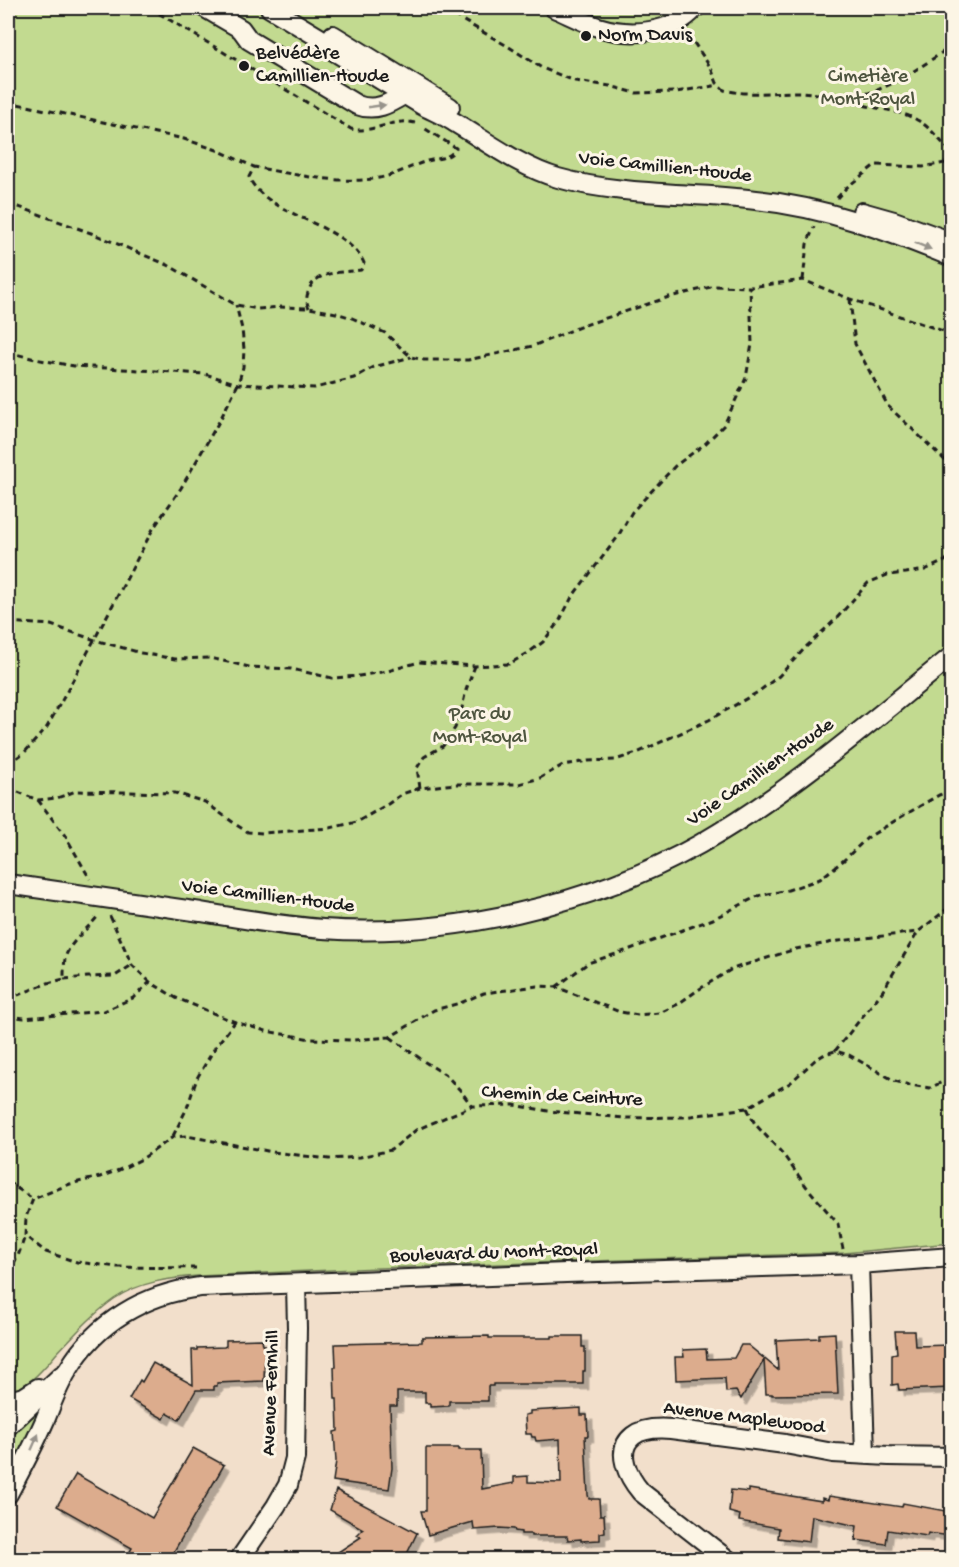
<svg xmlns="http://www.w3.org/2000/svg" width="959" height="1567" font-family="'Gochi Hand',sans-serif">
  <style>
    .green { fill: #c2da90; stroke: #6f7b56; stroke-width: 1.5 }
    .building { fill: #dcac8d; stroke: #1c1c1c; stroke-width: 1.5; filter: url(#shadow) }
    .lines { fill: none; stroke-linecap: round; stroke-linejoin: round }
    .minor-casing { stroke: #1c1c1c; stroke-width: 22 }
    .path { stroke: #1c1c1c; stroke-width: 3; stroke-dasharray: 6 4.5; stroke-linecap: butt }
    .minor { stroke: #fcf5e5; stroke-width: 18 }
    .oneway { fill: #97938b }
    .poi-dot { fill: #1c1c1c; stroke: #fcf5e5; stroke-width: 2 }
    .labels { text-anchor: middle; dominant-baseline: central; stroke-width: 6; stroke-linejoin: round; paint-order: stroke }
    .poi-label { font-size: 20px; fill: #1c1c1c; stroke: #fcf5e5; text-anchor: start }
    .park-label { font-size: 20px; fill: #4e553f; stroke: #fcf5e5 }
    .street-label { font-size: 20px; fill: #1c1c1c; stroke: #fcf5e5 }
  </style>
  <defs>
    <filter id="shadow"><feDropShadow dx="5.5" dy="5.5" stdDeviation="0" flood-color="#0004"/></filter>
  </defs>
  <rect width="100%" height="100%" fill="#f2dfcb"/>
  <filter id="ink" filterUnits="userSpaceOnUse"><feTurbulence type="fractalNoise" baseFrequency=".0167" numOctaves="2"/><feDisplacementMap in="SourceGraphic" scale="12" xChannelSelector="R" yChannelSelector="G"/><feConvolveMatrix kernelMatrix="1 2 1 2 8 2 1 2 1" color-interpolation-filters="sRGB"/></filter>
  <g filter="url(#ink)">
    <!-- green -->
    <g class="green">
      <path d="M8,8H951V1243L844,1253L379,1268L198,1276C170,1278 139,1282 114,1299C93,1314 75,1334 57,1353C43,1369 29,1387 8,1393Z"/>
      <path d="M35,1411L40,1417L8,1479V1441Z"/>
    </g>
    <!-- building -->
    <g class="building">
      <path d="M895,1331H914L915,1346L951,1345V1388L899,1390L898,1384L892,1385V1354L897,1353Z"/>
      <path d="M835,1333L838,1394L772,1395V1394H766L764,1360L741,1399L736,1391L726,1392L725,1378L676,1380L675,1357H684L683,1350L706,1349L707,1359L734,1358L741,1345H748L778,1370L776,1340L819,1338V1334Z"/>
      <path d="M489,1336V1338H552V1336H582V1347H585V1371H583V1384H493V1386H488V1401H449V1406L430,1407V1403H425V1392H397V1406H390L392,1468L389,1489L333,1481L336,1461L334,1432L338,1431L337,1399H335L334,1367H336L335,1344L422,1342V1337Z"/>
      <path d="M262,1339L263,1345H265L264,1381L217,1383V1386H214V1390H196L179,1420L167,1413L164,1419L129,1399L140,1380L142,1382L153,1363L193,1385L192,1350H197V1348L224,1347L226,1346V1340Z"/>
      <path d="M581,1408V1415H587L588,1436H585L588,1495L589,1499H599L600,1515H604L605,1532L600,1533V1540L581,1541V1539L568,1540L567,1536H531V1534H521V1532L515,1531L514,1529L499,1528L474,1530L473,1522L428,1535L421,1511H426V1448H459V1450H481L482,1489L514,1483V1477L528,1476V1482L561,1483L560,1439L536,1441L535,1437H532L531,1434H526L525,1415L530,1414V1411Z"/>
      <path d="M193,1448L224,1465L169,1560H125L132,1548L57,1506L76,1474L152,1518Z"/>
      <path d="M749,1489L822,1501V1498L828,1500L829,1496L902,1507L903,1503L951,1512V1536L928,1533L927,1536L888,1530L886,1544L855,1540L857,1526L812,1516L809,1542L778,1538L779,1528L739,1521L740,1515L729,1512L731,1490L749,1492Z"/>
      <path d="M336,1490L417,1533L404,1560H326L361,1537L357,1535L363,1529L330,1510Z"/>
    </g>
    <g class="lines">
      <defs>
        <g id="minor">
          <path d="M205,8L241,29L249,40L357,105C375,112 389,104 405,94"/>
          <path d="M270,8L323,40L329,48C360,67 391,86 422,105C433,111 444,115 454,122C486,141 522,168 558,178C622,196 690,192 756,200C824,207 889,231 952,257"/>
          <path d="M554,8C568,14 583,22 598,27C630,37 672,34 695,8"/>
          <path d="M333,35L450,107"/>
          <path d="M862,212L894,221L952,242"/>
          <path d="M8,884C72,893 137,903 201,912C242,919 283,926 323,929C448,938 592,905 700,844C791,792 871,721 952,656"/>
          <path d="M859,1264L865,1454"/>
          <path d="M8,1401L24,1397L38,1388"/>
          <path d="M8,1426L62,1375"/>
          <path d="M8,1494C21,1470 34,1445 45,1420C52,1403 58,1385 68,1370C96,1322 145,1294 200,1287L566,1273L859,1264L952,1257"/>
          <path d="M239,1560L276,1506L288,1485L295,1458L297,1328L296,1284"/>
          <path d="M728,1560L641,1492C629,1478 614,1451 633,1436C643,1428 659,1428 671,1429L785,1444L833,1453L889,1456L952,1457"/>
        </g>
      </defs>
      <!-- minor casing -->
      <use href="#minor" class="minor-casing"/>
      <!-- path -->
      <g class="path">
        <path d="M150,8L351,129C373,134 395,117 415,123"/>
        <path d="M447,8L462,20L509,47L542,68L575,81L610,86L636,93L676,92L719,85"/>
        <path d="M688,34L711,68L717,83L724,90C749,96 773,92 798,92C813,92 828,97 844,97C881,97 921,66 952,46"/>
        <path d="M845,97C867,111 895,107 917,120C931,127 940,142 952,152"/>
        <path d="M8,102L184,139L217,150L254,167"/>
        <path d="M837,198L846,188L875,165L923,167L945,163L952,160"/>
        <path d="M8,203L91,233L168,265L236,305L258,309L280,307L309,308L336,313L352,318L385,333L411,357L424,360H468L533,346L582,326L669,297L715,286L750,287L803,280L850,299L952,334"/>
        <path d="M803,280L807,244L814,227"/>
        <path d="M850,299L855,344L888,406L952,467"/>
        <path d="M309,308C306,302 306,297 309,290C316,270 343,273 361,270L364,263C346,223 265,216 249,177L254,167C291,174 342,185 379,178C396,175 411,166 427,161C438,158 450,159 456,148L424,128"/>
        <path d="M8,352L35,359L74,366L205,374L238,384L315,388L354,378L374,367L411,357"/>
        <path d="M8,622L51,625L95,640L141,653L175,659L210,658L249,667L291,669L332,678L359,676L388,671L419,662L475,666L509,664L528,653L543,642L560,620L572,597L617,538L632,512L675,466L706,443L724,425L746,378L752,344L750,287"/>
        <path d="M8,764L25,752L47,727L65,695L153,529L181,488L221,418L238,384L243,367L244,349L242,329L236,305"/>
        <path d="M8,788L38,800L57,798L76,791L175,793L205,802L238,826L248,832L263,833L330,828L357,822L388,804L402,794L420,788L455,784H519L540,778L563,765L588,761L615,760L637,753L709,720L758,692L779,676L806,647L836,619L868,583L887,575L906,573L925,570L945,561L952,554"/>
        <path d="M420,788L417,768L424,757L443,746L455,728L462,708L466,690L475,666"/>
        <path d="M38,800L66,837L90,879"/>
        <path d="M110,916L132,965L150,982L176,998L235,1022"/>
        <path d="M64,979L88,977L115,976L132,965"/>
        <path d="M556,987L588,963L625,951L713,919L758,896L788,890L820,879L844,860L867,838L901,817L939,795L952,790"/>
        <path d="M8,999L48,983L64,979C64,973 64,965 65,959C68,943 88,929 98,916"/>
        <path d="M8,1016L24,1018L104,1011L133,998L150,982"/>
        <path d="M390,1037L425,1062L446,1075L460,1090L472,1106"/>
        <path d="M835,1051L882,992L918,932"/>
        <path d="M747,1108L755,1124L782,1153L806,1186L838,1224L843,1249"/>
        <path d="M173,1136L187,1108L197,1078L216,1046L235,1022L266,1031L311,1039L353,1040L390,1037L434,1010L460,1003L484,993L537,986L556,987L620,1012L638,1015L660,1013L678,1004L698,990L732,969L796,949L839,941L918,932L952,905"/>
        <path d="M8,1172L10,1184"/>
        <path d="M8,1182L33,1199"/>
        <path d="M196,1268L117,1267L77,1262L46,1252L25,1236L26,1217L33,1199L70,1184L100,1177L119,1170L142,1159L173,1137L187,1136L273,1152L329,1159L360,1157L391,1150L416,1130L472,1106L514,1105L548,1111L625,1118L684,1117L747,1108L790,1083L815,1060L825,1054L835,1051L849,1055L895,1081L909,1085L930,1088L952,1077"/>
        <path d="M8,1273L18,1256L25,1236"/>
      </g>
      <!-- minor -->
      <use href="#minor" class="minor"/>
    </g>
    <!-- one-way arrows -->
    <defs><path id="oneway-solid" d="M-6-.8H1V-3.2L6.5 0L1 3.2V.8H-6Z" transform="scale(1.5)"/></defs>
    <g class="oneway">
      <use href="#oneway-solid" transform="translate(377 106) rotate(-8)"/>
      <use href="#oneway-solid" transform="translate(923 246) rotate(22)"/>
      <use href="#oneway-solid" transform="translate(35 1442) rotate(-66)"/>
    </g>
  </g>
  <!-- markers -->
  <g class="poi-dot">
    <circle cx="586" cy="36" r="6"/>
    <circle cx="244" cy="66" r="6"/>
  </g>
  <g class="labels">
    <!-- poi labels -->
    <g class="poi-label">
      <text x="598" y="36">Norm Davis</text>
      <text x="256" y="54">Belvédère<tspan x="256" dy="23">Camillien-Houde</tspan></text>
    </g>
    <!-- park labels -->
    <g class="park-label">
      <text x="868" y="77">Cimetière<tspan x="868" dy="23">Mont-Royal</tspan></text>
      <text x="480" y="715">Parc du<tspan x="480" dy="23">Mont-Royal</tspan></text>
    </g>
    <!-- street labels -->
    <g class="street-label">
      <text transform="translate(665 168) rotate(6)">Voie Camillien-Houde</text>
      <text transform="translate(761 773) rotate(-35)">Voie Camillien-Houde</text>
      <text transform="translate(268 897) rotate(7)">Voie Camillien-Houde</text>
      <text transform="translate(562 1097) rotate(3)">Chemin de Ceinture</text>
      <text transform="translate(494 1254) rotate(-2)">Boulevard du Mont-Royal</text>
      <text transform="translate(272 1393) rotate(-88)">Avenue Fernhill</text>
      <text transform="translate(744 1419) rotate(7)">Avenue Maplewood</text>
    </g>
  </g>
  <!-- margin -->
  <rect width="959" height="1567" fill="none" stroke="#fcf5e5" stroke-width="30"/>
  <rect x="15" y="15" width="929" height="1537" fill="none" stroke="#1c1c1c" stroke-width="2" filter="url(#ink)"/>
</svg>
